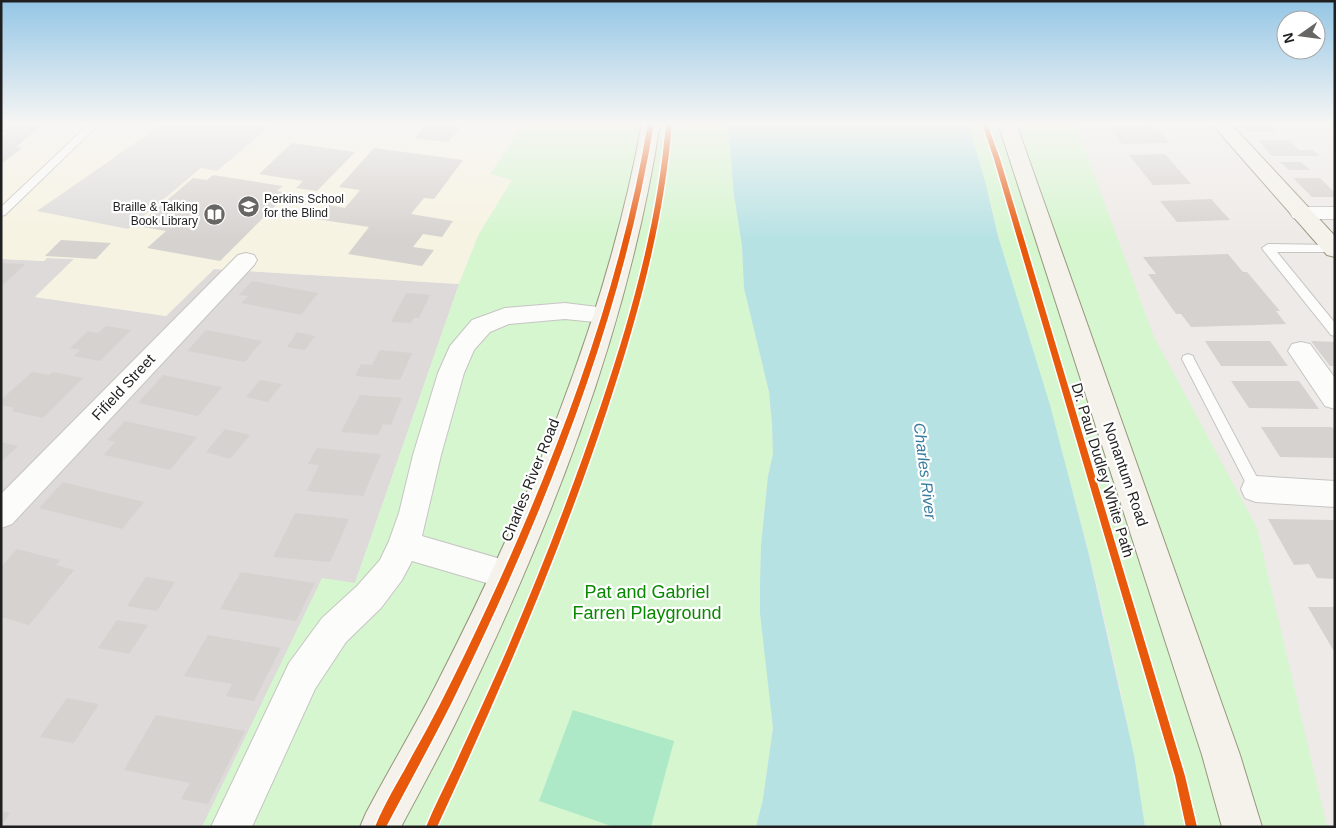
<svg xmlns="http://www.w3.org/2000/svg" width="1336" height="828" font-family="Arial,sans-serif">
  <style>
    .residential { fill: #dddad9 }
    .education { fill: #f7f3e2 }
    .park { fill: #d5f6cf }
    .pitch { fill: #aee9c7 }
    .parking { fill: #dedcdb }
    .water { fill: #b7e2e4 }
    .building { fill: #d6d2cf }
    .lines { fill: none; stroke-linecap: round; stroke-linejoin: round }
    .lane-casing { stroke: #c6c5c3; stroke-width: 2 }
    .street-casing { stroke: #c6c5c3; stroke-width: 2 }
    .secondary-casing { stroke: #99967e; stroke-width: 2 }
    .lane { fill: #fcfcfb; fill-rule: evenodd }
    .street { fill: #fcfcfb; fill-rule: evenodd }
    .secondary { fill: #f4f2ea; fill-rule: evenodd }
    .rail { stroke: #cbcbca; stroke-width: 3; stroke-dasharray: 8 8; stroke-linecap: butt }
    .cycleway-casing { stroke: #fff; stroke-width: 3 }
    .cycleway { fill: #e8590c; fill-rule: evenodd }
    .labels { text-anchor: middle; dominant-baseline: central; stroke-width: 4.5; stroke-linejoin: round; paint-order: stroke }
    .far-poi-label { font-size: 12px; fill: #1f1f1f; stroke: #fff; text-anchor: start }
    .street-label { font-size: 15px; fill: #1f1f1f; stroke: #fff }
    .water-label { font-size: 16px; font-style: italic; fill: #3a7ca0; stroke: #fff }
    .near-park-label { font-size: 18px; fill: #098900; stroke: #fff }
  </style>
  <rect width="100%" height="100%" fill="#eeeae7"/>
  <!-- residential -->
  <path class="residential" d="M47,258L74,259L35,297L166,316L214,269L459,284L355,583L322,579L202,827H1V259L44,261Z"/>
  <!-- education -->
  <path class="education" d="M1,123H523L491,173L513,179L479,234L459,284L214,269L166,316L35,297L74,259L47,258L44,261L1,259Z"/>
  <!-- park -->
  <g class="park">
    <path d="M523,123H728L734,195L742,246L744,288L769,392L772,424L773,454L768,476L761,545L760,584L773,728L763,799L756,827H202L322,578L355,583L459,284L479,234L512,180L491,174Z"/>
    <path d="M968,123H1075L1154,337L1257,528L1327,827H1145C1118,645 1068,466 1014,290C997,235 985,178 968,123Z"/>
  </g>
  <!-- pitch -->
  <path class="pitch" d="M573,710L674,741L651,827H614L539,801Z"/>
  <!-- parking -->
  <path class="parking" d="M164,123H274L217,171L201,168L128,229L37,211Z"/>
  <!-- water -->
  <path class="water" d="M728,123H968L985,181L998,236L1050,405L1089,555L1134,755L1145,827H756L763,799L773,728L760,613V584L761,545L768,476L773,454L772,424L769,392L744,288L742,246L734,195Z"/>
  <!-- building -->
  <g class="building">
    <path d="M7,123H45L16,147L22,148L1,164V138L8,132H1V127Z"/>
    <path d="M428,123H464L448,142L415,138Z"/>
    <path d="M1239,123H1270L1279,132H1248Z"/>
    <path d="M1154,125L1169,143L1122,144L1108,126Z"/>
    <path d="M1258,140H1289L1299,150H1313L1319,156H1272Z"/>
    <path d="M292,143L355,152L317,191L296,188L303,181L259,174Z"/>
    <path d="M374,148L463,160L434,199L424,198L411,214L453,221L442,237L423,234L413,247L434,250L422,266L348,254L369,227L316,219L329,205L345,208L360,190L339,187Z"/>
    <path d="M1165,154L1191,184L1153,185L1129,155Z"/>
    <path d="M1280,162H1301L1310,170H1289Z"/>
    <path d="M213,175L283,186L277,191L288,193L220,261L147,248L166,231L137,226L193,178L207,180Z"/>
    <path d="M1293,178H1320L1335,193V197H1312Z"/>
    <path d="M1211,199L1230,220L1177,222L1160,201Z"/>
    <path d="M61,240L111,243L96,259L45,256Z"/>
    <path d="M1228,254L1243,272H1247L1280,311H1276L1286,324L1191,327L1181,314H1176L1148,274H1156L1143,257Z"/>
    <path d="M1,263L25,264L1,287Z"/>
    <path d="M252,281L318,293L301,315L241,303L248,296L239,295Z"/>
    <path d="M406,293L430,295L419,318H414L411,323L391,322Z"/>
    <path d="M106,326L131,330L100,361L74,356L80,350L70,348L88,331L98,333Z"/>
    <path d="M206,330L262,341L245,362L187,351Z"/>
    <path d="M297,332L315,336L305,350L287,347Z"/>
    <path d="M1205,341H1270L1288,366H1221Z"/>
    <path d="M1311,341L1335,342V366H1330Z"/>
    <path d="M380,350L412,353L400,380L355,376L361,364L372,365Z"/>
    <path d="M32,372L49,375L53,372L83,378L43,418L11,411L15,408L1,405V400Z"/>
    <path d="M163,375L222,387L198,416L138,403Z"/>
    <path d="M260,380L282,384L268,402L246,397Z"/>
    <path d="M1231,381H1299L1319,409L1249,408Z"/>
    <path d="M360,395L402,398L391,425L383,424L378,435L341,432Z"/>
    <path d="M125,421L197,437L170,470L104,455L115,442L107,440Z"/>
    <path d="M1261,427H1332L1335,431V458L1280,457Z"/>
    <path d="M225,429L250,435L230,459L206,452Z"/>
    <path d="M1,442L18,446L1,462Z"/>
    <path d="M317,448L381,454L363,496L307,491L319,465L308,464Z"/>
    <path d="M63,482L99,491L144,502L122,529L39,508Z"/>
    <path d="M295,513L349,519L330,562L273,557Z"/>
    <path d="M1268,519L1335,520V579L1317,578L1309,564L1294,565Z"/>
    <path d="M17,549L60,560L56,565L74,570L29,625L1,617V567Z"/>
    <path d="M241,572L315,583L296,621L220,609Z"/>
    <path d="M146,577L175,582L157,611L127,606Z"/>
    <path d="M1308,607H1335V653Z"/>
    <path d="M117,620L148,625L129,654L98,648Z"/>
    <path d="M208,635L281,648L254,701L226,696L232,684L184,676Z"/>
    <path d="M67,698L99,704L74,743L40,737Z"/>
    <path d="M156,715L245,731L208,804L181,799L190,783L124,770Z"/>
    <path d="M1,811L10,813L1,826Z"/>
  </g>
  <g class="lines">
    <defs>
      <g id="lane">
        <path d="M90,123H100L5,215L1,216V207Z"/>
        <path d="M1268,244L1335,245L1334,252H1277L1335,323V336L1331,335L1264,251L1262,248Z"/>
        <path d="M1188,354L1193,356L1194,359L1261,485L1263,489L1261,493L1256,495L1251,493L1182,359L1183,356Z"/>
      </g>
      <g id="street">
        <path d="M1301,207H1335V219H1301L1293,218L1290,213L1293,208Z"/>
        <path d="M246,253L254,255L257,260L254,265L12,524L1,528V494L238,255Z"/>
        <path d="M565,303L614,309L617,315L614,321L605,323L565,319L509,324L490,332L474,350L464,373L441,455L422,536L518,564L523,574L518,584L507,589L412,561L402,580L381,608L346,642L315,689L252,827H211L289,663L322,618L357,586L380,560L389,541L399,513L413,455L438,373L450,346L472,320L505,308Z"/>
        <path d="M1301,342L1310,344L1335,378V409L1325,406L1288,351L1292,344Z"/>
        <path d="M1256,476L1335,481V507L1256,502L1245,498L1241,489L1245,480Z"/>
      </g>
      <g id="secondary">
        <path d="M642,123H660C628,333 547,536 454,726C437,760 419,793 401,827H360L366,813C388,771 413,730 435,687C526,509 606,321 642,123Z"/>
        <path d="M998,123H1016L1240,755L1262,827H1222L1202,755Z"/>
        <path d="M1211,123H1230L1335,236V257L1327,255Z"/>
      </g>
    </defs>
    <!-- lane casing -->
    <use href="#lane" class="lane-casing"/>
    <!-- street casing -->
    <use href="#street" class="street-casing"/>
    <!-- secondary casing -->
    <use href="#secondary" class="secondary-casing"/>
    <!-- lane -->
    <use href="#lane" class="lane"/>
    <!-- street -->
    <use href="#street" class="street"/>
    <!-- secondary -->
    <use href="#secondary" class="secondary"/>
    <!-- rail -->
    <path class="rail" d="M1329,123L1335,126"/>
    <defs>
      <g id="cycleway">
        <path d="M648,123H654C621,324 541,520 452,702C431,744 408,785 386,827H375C385,802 400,779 412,756C431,723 448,689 465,654C546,486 617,308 648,123Z"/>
        <path d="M666,123H672C664,222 638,316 607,410C560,553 500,691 437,827H426C434,807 444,788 453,769C470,732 487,695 503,659C539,576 572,491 601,405C632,313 658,220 666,123Z"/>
        <path d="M982,123H987L1000,159L1185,776L1197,827H1186L1175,776L994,159Z"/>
      </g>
    </defs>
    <!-- cycleway casing -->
    <use href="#cycleway" class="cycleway-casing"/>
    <!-- cycleway -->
    <use href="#cycleway" class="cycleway"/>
  </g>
  <!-- sky -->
  <linearGradient id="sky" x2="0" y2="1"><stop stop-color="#94c6e6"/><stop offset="0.52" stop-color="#f7f6f4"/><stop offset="1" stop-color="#f7f6f4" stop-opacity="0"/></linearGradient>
  <rect width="1336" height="238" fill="url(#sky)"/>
  <!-- icons -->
  <defs>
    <symbol id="school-disc" viewBox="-11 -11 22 22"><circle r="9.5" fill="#676665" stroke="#fff"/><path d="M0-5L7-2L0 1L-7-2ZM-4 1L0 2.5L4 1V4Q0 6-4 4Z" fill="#fff"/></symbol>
    <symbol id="library-disc" viewBox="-11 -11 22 22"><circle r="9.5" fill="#676665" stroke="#fff"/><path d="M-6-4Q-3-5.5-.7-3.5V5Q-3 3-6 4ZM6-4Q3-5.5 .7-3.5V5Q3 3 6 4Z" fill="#fff"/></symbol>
  </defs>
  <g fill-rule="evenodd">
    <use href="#school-disc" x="236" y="194" width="25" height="25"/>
    <use href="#library-disc" x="202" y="202" width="25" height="25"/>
  </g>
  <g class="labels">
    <!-- far-poi labels -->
    <g class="far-poi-label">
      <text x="264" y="199">Perkins School<tspan x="264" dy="14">for the Blind</tspan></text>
      <text x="198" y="207" text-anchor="end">Braille &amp; Talking<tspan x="198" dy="14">Book Library</tspan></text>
    </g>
    <!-- street labels -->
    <g class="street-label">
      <text transform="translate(123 387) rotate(-47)">Fifield Street</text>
      <text transform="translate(1103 470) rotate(73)">Dr. Paul Dudley White Path</text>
      <text transform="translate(1126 474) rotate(71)">Nonantum Road</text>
      <text transform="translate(530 480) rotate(-68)">Charles River Road</text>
    </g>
    <!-- water labels -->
    <g class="water-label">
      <text transform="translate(925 471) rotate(83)">Charles River</text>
    </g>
    <!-- near-park labels -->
    <g class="near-park-label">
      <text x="647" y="592">Pat and Gabriel<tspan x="647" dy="21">Farren Playground</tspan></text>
    </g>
  </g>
  <!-- border -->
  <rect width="1336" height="828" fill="none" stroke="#1f1f1f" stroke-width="5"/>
  <!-- north arrow -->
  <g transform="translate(1301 35) rotate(256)"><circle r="24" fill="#ffffff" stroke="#a5a5a5"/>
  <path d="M0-4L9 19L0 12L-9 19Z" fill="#676665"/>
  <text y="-8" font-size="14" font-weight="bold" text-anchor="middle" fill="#1f1f1f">N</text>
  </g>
</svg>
